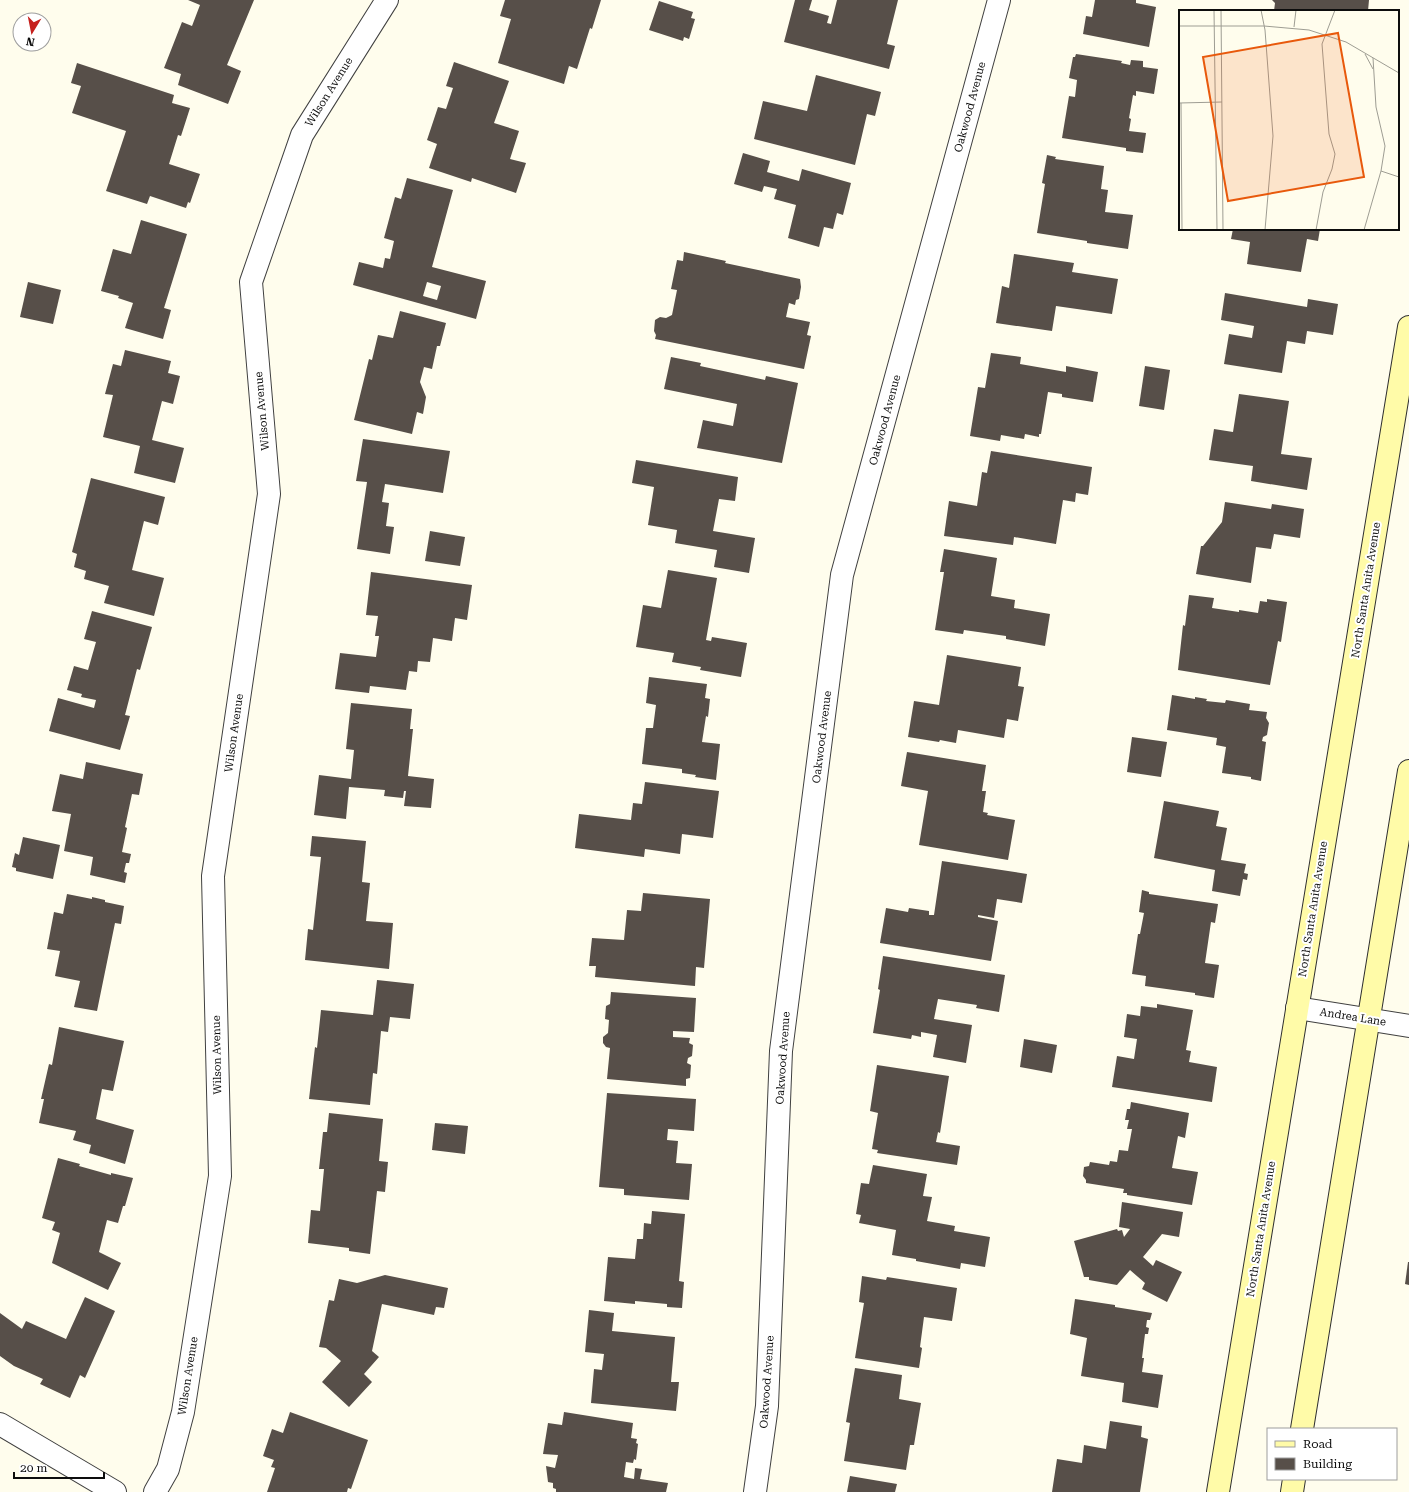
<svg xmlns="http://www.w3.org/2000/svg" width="1409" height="1492" font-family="'Roboto Serif',serif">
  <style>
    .building { fill: #574f49; fill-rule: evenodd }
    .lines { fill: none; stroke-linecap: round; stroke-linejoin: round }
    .street-casing { stroke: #404040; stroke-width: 24 }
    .secondary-casing { stroke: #2f2f2f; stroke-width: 24 }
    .street { stroke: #fff; stroke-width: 22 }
    .secondary { stroke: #fffba8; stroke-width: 22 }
    .labels { text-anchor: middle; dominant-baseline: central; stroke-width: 4; stroke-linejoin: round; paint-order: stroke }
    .street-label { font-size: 11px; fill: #0d0d0d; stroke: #fff }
    .inset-road { fill: none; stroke: #9e9d93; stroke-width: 1 }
    .view { fill: #e8590c; fill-opacity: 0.15; stroke: #e8590c; stroke-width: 2 }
    .inset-edge { fill: none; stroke: #0d0d0d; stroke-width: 2 }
  </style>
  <rect width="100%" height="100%" fill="#fffded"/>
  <!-- building -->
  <g class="building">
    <path d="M188,0H254L227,65L241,71L228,104L178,85L181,74L164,68L182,22L192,26L200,5Z"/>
    <path d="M505,0H601L592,29L590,28L577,69L569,66L564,84L498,63L511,19L500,16Z"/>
    <path d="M795,0H812L809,10L829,16L827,23L831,24L837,0H898L887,44L895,46L889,69L784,42Z"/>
    <path d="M1095,0H1136V3L1156,7L1149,47L1083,34L1086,16L1092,17Z"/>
    <path d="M1272,0H1369L1368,11H1274L1275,3Z"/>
    <path d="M659,1L693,12L691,18L695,19L689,39L684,37L683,41L649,30Z"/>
    <path d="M1076,54L1122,61L1121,63L1130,65L1131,60L1143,61V67L1158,69L1154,94L1136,91V96L1133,95L1129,118L1131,119L1129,131L1146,133L1143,153L1126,151V148L1062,138L1069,96L1075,97L1077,80L1069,78L1073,57H1075Z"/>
    <path d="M454,62L509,81L494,123L519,131L510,159L526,163L516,193L472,178L471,182L429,168L437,144L427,140L438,107L446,109L453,88L446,86Z"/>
    <path d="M77,63L174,95L172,103L190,108L181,136L178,135L169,164L200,174L190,203L188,202L186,208L150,196L147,204L106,191L126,131L72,113L81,86L71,83Z"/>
    <path d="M816,75L881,92L875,116L867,114L855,165L754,139L763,101L807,111Z"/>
    <path d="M743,153L770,161L767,172L799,181L802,169L851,183L843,215L837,213L833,229L824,227L819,247L788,238L796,205L774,199L777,189L764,186L762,192L734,184Z"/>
    <path d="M1047,155L1056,157L1055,159L1104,166L1101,189L1108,190L1105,212L1133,215L1128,249L1087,243V241L1037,233L1045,184L1042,183Z"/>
    <path d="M407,178L453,190L432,267L486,281L476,319L353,285L359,262L383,268L385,258L390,259L394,241L384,238L395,197L401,199ZM427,282L441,286L437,300L423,296Z"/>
    <path d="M141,220L187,234L164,308L171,310L163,339L125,328L133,303L118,298L119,296L101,291L113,249L131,254Z"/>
    <path d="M1233,229H1320L1318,241L1307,239L1301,272L1247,264L1250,242L1231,239Z"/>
    <path d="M684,252L726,261L725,263L800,279L801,287L799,299L796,300L795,305L789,303L786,317L810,322L807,335L811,336L804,369L655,339L656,335L654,331L655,320L660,317L666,318L672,315L677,290L671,289L677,260L683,261Z"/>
    <path d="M1014,254L1074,263L1072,272L1118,279L1112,314L1056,306L1052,331L996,323L1002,286L1009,288Z"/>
    <path d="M28,282L61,290L53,324L20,317Z"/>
    <path d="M1225,293L1307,307L1308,299L1338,304L1333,335L1307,331L1305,344L1287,341L1282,373L1224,364L1229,334L1252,338L1254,326L1221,320Z"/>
    <path d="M400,311L446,323L440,346H437L432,369L424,367L420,382L426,397L423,414L417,412L412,434L354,420L369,359L372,360L378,335L393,338Z"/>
    <path d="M125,350L171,361L168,373L180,376L173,404L162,401L152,440L184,448L175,483L134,473L140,446L103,437L113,395L105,394L113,364L121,366Z"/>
    <path d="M991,353L1021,357L1020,364L1066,372V366L1098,372L1093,402L1062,397V394L1048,392L1041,434H1039V437L1025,434L1024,439L1001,435L1000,441L970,436L978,387L985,388Z"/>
    <path d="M671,357L701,363L700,366L765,380L766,376L798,383L782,463L697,448L703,420L733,426L737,404L664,389Z"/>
    <path d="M1145,366L1170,370L1164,410L1139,406Z"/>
    <path d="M1239,394L1289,401L1281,454L1312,458L1307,490L1251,481L1253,466L1209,460L1214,429L1233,432Z"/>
    <path d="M363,439L450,451L443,493L385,484L382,502L389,503L386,526L394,527L390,554L357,549L367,482L356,481Z"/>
    <path d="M991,451L1092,467L1088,495L1076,493L1075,502L1063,500L1056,544L1014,537L1013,545L944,536L949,501L977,506L982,472L987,473Z"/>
    <path d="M636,460L738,477L735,501L719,499L713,531L755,538L749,573L714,567L717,550L675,543L677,530L648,525L654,487L632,483Z"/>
    <path d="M91,478L165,497L158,525L144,521L132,570L164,578L154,616L104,603L109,586L84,579L86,571L74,567L77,554L72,552Z"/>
    <path d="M1225,502L1271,509L1272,504L1304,509L1300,538L1274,534L1271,549L1256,547L1251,583L1196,574L1201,546H1203L1222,522Z"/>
    <path d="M430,531L465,537L460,566L425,561Z"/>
    <path d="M944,549L997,558L991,596L1015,600L1014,608L1050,614L1045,646L1006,639V636L964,630L963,634L935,630L944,572H940Z"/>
    <path d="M668,570L717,578L706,640L711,641L712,637L747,643L741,677L700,670L701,667L672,662L674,653L636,647L643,605L661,608Z"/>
    <path d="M371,572L472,585L467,620L455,618L452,641L433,638L430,662L418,661L417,672L409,671L406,690L370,686L369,693L335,689L340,653L376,657L379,636H375L378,616L366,615Z"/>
    <path d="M1189,595L1214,598L1212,608L1239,612V610L1258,613L1260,601L1267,602V599L1287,602L1281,642L1278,641L1270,685L1178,670L1183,625L1185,626Z"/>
    <path d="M92,611L152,627L140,670L137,669L125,715L130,716L120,750L49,731L58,698L94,708L96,700L81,697L82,694L67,690L74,666L88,670L96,642L84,639Z"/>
    <path d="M947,655L1021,667L1018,686L1024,687L1018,721L1007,719L1004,738L958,730L956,743L940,740L939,742L908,737L914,701L939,705Z"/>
    <path d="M649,677L707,684L705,698L710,699L708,717L706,716L702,742L720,744L716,780L695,777L696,775L682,773V769L642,764L646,728H653L656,705L646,703Z"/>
    <path d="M1172,695L1195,699V697L1207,699L1206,701L1225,703L1226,700L1250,704L1249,710L1267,712L1266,718L1269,723L1267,735L1263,737L1262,741L1266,742L1261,781L1251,779V777L1222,773L1226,747L1216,745L1217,738L1167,730Z"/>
    <path d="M351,703L412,709L410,729H413L408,776L434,779L431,808L404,806L406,791H404L403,798L384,796L385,790L349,787L346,819L314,815L319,775L351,779L354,750L346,749Z"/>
    <path d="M1132,737L1167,742L1161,777L1127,772Z"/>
    <path d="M907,752L986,765L982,791H986L983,812L988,813L987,815L1015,820L1008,860L919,845L928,791L901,786Z"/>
    <path d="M86,762L143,774L139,795L132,794L125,827L127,828L122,852L131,854L129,863H126L124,872L127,873L125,883L90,875L93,857L64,851L71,814L52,811L60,774L83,779Z"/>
    <path d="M645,782L719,791L713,838L682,834L680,854L645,849L644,857L575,848L579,814L631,820L633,803L642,804Z"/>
    <path d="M1164,801L1219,811L1216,826L1227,828L1221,860L1246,864L1244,873L1248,874L1247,880L1243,879L1240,896L1212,891L1215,870L1154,858Z"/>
    <path d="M312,836L366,841L362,882L370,883L366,921L393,923L389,969L305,960L308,929L313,930L321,857L310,856Z"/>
    <path d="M23,837L60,845L53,879L16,871V868L12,867L15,853L19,855Z"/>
    <path d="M942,861L1027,874L1022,903L997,899L994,918L978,915V917L998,921L991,961L880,943L886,908L908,912L909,908L929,911V915H934Z"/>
    <path d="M1142,890L1149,892V894L1218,904L1215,923L1211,922L1205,963L1219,965L1214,998L1195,995V993L1145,986L1146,976L1132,974L1138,934H1140L1144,913L1139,912Z"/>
    <path d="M643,893L710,899L704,968L696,967L695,986L595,977L596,966H589L592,938L624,940L627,910L641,911Z"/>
    <path d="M67,894L92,899V897L105,900V902L124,906L121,924L115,923L97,1011L74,1007L80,981L55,976L60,951L47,949L54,912L63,914Z"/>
    <path d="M883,956L1005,975L999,1012L976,1008L977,1005L938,999L934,1019L972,1025L966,1063L933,1057L937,1035L921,1032V1037L912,1035L911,1039L873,1033L880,990L878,989Z"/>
    <path d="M377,980L414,984L410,1019L390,1017L388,1032L381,1031L377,1074L373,1073L370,1105L309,1099L315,1047L317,1048L321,1010L373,1015Z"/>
    <path d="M611,992L696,998L694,1032L673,1031V1037L690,1038L689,1043L693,1045L692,1056L688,1058L687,1063L691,1065L690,1078L686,1079V1086L607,1079L610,1048L606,1047L603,1043V1037L608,1033L609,1020L605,1019L606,1006L610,1004Z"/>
    <path d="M1157,1004L1193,1010L1186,1050L1191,1051L1189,1062L1217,1067L1212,1102L1112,1087L1117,1056L1134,1059L1137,1039L1124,1037L1127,1014L1140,1016L1141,1006L1157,1008Z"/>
    <path d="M59,1027L124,1041L113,1091L102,1089L96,1119L134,1130L125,1164L89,1153L91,1145L73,1140L76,1131L39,1123L44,1099H41L49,1064L52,1065Z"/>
    <path d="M1024,1039L1057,1045L1052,1073L1020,1067Z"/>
    <path d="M877,1065L949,1076L940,1133L938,1132L936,1142L960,1146L957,1165L877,1153L878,1150L872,1149L878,1113L870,1111Z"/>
    <path d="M607,1093L696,1099L694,1131L668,1129L667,1140L678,1141L676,1163L692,1164L689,1200L624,1195V1189L599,1187Z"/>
    <path d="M1131,1102L1189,1113L1185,1138L1178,1136L1172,1168L1198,1172L1192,1205L1127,1195V1193H1123L1124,1189L1086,1183V1180L1083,1176L1084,1167L1089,1166L1090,1162L1109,1165L1110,1161L1117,1162L1119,1150L1128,1151L1132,1129H1127L1129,1120H1125L1127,1109H1130Z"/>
    <path d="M329,1113L383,1119L379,1161L388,1162L385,1192L377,1191L370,1254L349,1251V1248L308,1243L311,1210L320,1211L324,1169H319L323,1132H327Z"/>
    <path d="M435,1123L468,1126L465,1154L432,1150Z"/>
    <path d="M58,1158L80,1164L79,1166L111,1175V1173L133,1178L125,1206H123L118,1223L107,1220L99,1252L121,1263L108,1290L52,1263L60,1233L52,1230L55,1222L42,1218Z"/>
    <path d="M873,1165L927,1174L923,1196L932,1197L927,1221L955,1226L954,1231L990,1237L985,1267L961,1263L960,1269L916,1261V1259L892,1255L896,1230L859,1223L861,1215L856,1214L861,1183L869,1184Z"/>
    <path d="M1122,1202L1183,1212L1179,1237L1162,1234L1143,1257L1153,1266L1156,1260L1182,1272L1167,1302L1142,1289L1145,1283L1130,1270L1117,1285L1089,1280V1277H1084L1074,1241L1117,1229L1118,1231L1122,1230L1124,1237L1130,1229L1119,1227Z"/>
    <path d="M652,1211L685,1214L679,1281L684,1282L682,1308L667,1307V1304L635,1301V1304L604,1301L608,1257L635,1259L637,1239H643L644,1223L651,1224Z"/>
    <path d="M1408,1262H1409V1285L1405,1284Z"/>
    <path d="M385,1275L448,1288L444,1308L436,1307L434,1315L382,1304L372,1351L379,1357L364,1374L372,1382L349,1407L322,1382L341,1361L326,1348L319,1347L329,1300L334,1301L339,1279L357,1283Z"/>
    <path d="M862,1276L886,1280L887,1277L957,1288L952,1321L924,1317L920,1347L922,1348L919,1368L855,1358L864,1303L859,1302Z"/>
    <path d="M85,1297L115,1311L85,1378L80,1375L70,1398L40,1384L43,1379L14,1366L0,1356V1313L22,1329L26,1321L66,1339Z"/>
    <path d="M1075,1299L1115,1305V1307L1152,1313L1150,1320H1147L1146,1327L1149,1328L1148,1334H1145L1142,1358H1144L1142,1372L1163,1375L1158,1408L1122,1402L1124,1383L1081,1376L1087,1338L1070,1334Z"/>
    <path d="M589,1310L614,1313L612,1331L675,1337L671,1382H679L676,1411L591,1403L594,1369L602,1370L604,1354L585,1352Z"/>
    <path d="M855,1368L902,1375L899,1399L921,1403L914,1445H910L906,1470L844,1461L850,1423L846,1422Z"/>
    <path d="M290,1412L368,1440L351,1489L348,1488L347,1492H267L275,1468L271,1467L274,1460L263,1456L272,1429L283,1433Z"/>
    <path d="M564,1412L633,1423L631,1438L637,1439L636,1443L638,1444L636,1460L634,1459L633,1463L626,1462L624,1477L634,1479L635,1468L642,1469L640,1479L668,1483L666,1492H556V1489L553,1488V1483L548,1482L546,1466L555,1468L558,1455L543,1454L548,1423L562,1425Z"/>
    <path d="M1110,1421L1142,1426L1141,1437L1148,1439L1140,1492H1052L1057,1459L1082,1463L1084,1445L1106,1449Z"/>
    <path d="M850,1476L897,1484L895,1492H847Z"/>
  </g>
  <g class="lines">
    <defs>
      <g id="street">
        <path d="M1297,1008L1409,1026"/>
        <path d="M0,1424L115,1492"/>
        <path d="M155,1492L168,1469L183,1412L220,1176L213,876L269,494L251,282L302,135L387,0"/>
        <path d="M755,1492L767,1406L781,1051L842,575L999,0"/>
      </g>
      <g id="secondary">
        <path d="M1302,1429L1409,771"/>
        <path d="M1218,1492L1409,327"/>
        <path d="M1292,1492L1294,1479"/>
      </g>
    </defs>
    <!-- street casing -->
    <use href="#street" class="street-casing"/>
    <!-- secondary casing -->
    <use href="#secondary" class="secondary-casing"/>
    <!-- street -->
    <use href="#street" class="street"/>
    <!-- secondary -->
    <use href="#secondary" class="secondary"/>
  </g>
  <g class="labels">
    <!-- street labels -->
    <g class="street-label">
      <text transform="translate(329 92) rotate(-58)">Wilson Avenue</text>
      <text transform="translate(970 107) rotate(-75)">Oakwood Avenue</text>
      <text transform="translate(262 411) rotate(-95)">Wilson Avenue</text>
      <text transform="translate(885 420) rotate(-75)">Oakwood Avenue</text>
      <text transform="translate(1366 590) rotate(-81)">North Santa Anita Avenue</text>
      <text transform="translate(234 733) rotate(-82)">Wilson Avenue</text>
      <text transform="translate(822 737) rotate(-83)">Oakwood Avenue</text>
      <text transform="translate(1313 909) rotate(-81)">North Santa Anita Avenue</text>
      <text transform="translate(1353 1017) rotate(9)">Andrea Lane</text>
      <text transform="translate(217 1055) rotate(-91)">Wilson Avenue</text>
      <text transform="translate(783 1058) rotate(-86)">Oakwood Avenue</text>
      <text transform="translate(1261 1229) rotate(-81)">North Santa Anita Avenue</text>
      <text transform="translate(188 1376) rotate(-81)">Wilson Avenue</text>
      <text transform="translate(767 1382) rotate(-86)">Oakwood Avenue</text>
    </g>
  </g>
  <!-- overview -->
  <g transform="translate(1179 10)">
    <rect width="220" height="220" fill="#fffded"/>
    <path class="inset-road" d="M35,0L38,220M42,0L44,220M82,0L86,20L94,126L86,220M0,16H85L130,20L167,32L220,63M115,17L117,0M186,44L194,59M0,93L43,92M2,93L3,220M202,161L220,167M137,220L144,182L153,159L156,144L150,124L143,34L156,0M185,220L202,161L206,136L197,97L194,48"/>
    <path class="view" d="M159,23L185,167L49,191L24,47Z"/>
    <rect width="220" height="220" class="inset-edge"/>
  </g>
  <!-- legend -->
  <rect x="1267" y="1428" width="130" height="52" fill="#ffffff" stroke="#9e9e9e"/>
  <rect x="1275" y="1441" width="20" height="6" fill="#fffba8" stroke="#9e9e9e"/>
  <text x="1303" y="1448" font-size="12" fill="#0d0d0d">Road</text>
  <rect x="1275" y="1458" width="20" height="12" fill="#574f49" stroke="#9e9e9e"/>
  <text x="1303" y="1468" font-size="12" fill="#0d0d0d">Building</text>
  <!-- north arrow -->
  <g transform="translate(32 32) rotate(190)"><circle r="19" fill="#ffffff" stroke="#9e9e9e"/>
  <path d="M0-3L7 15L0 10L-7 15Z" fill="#c6201d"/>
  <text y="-6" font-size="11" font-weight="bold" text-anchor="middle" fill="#0d0d0d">N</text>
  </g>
  <!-- scale -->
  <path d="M14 1472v6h90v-6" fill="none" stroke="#0d0d0d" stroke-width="2"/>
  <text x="20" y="1472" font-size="12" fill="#0d0d0d" stroke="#ffffff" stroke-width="3" paint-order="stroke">20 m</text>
</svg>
